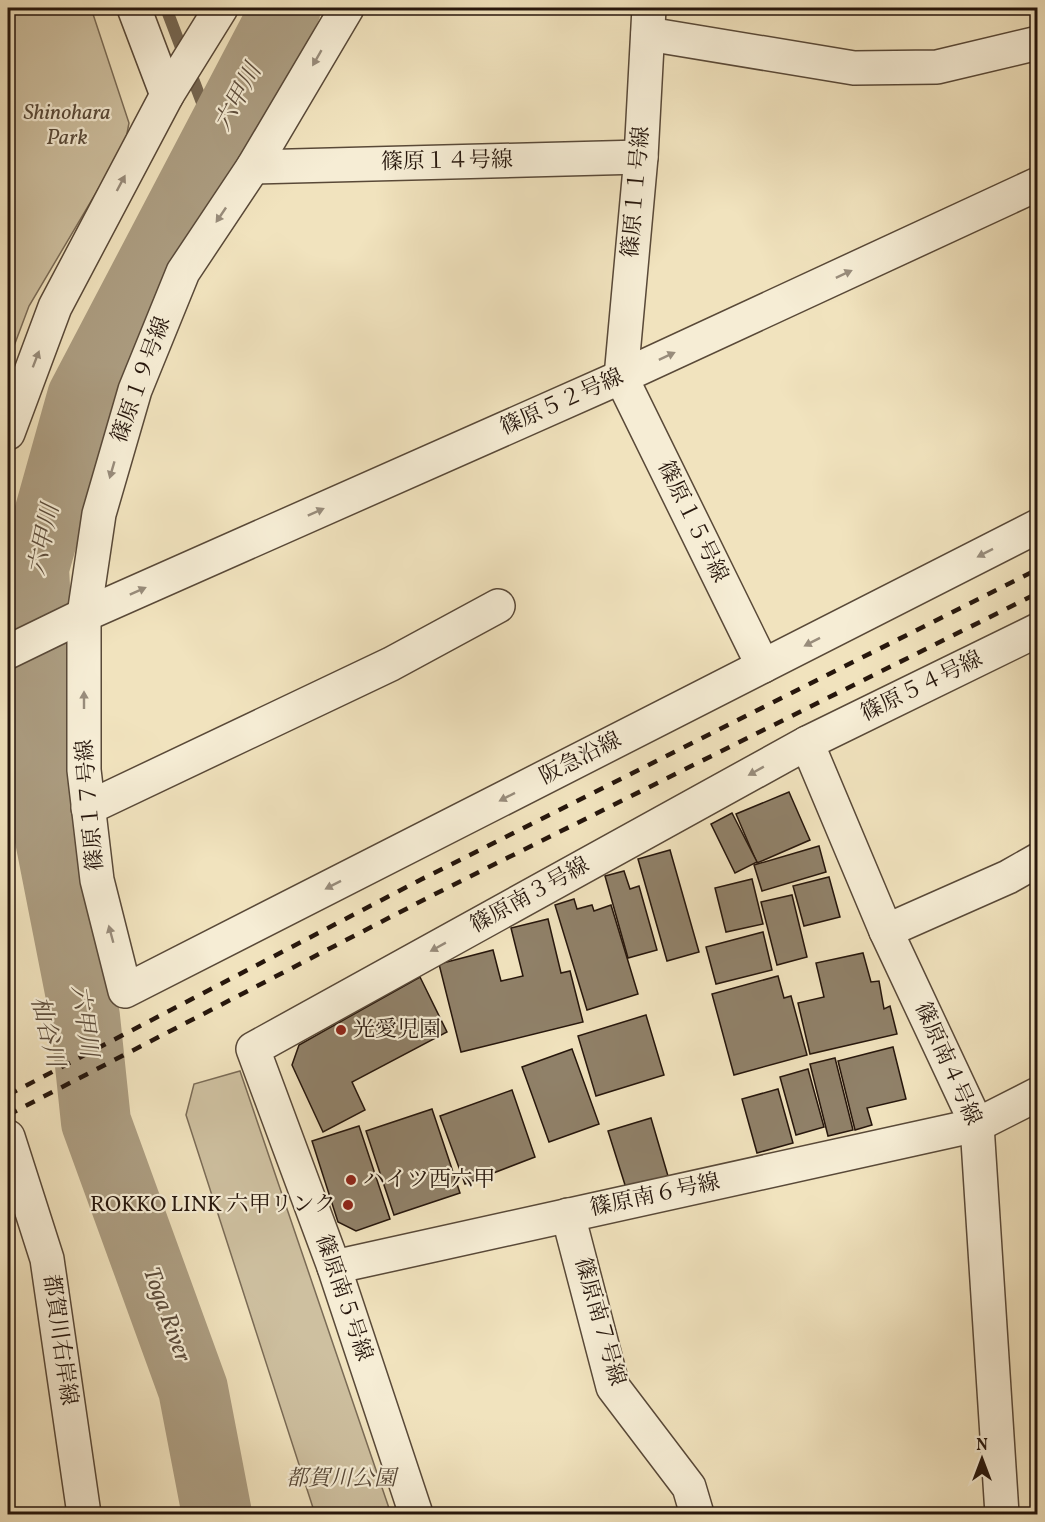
<svg xmlns="http://www.w3.org/2000/svg" width="1045" height="1522" font-family="Vollkorn,'Noto Serif JP',serif">
  <style>
    .green { fill: #cec0a0; stroke: #7a6b56; stroke-width: 1.5 }
    .lines { fill: none; stroke-linecap: round; stroke-linejoin: round }
    .stream { stroke: #766752; stroke-width: 12 }
    .river { stroke: #ac9d81; stroke-width: 70 }
    .building { fill: #908169; stroke: #26160c; stroke-width: 1.5 }
    .minor-casing { stroke: #594938; stroke-width: 36 }
    .minor { stroke: #f6edd5; stroke-width: 33 }
    .rail { stroke: #26160c; stroke-width: 4.5; stroke-dasharray: 10 10; stroke-linecap: butt }
    .oneway { fill: #988c7b }
    .poi-dot { fill: #8f2418; stroke: #f6edd5; stroke-width: 2 }
    .labels { text-anchor: middle; dominant-baseline: central; stroke-width: 4.5; stroke-linejoin: round; paint-order: stroke }
    .park-label { font-size: 22px; font-style: italic; fill: #584938; stroke: #f6edd5 }
    .street-label { font-size: 22px; fill: #26160c; stroke: #f6edd5 }
    .poi-label { font-size: 22px; fill: #26160c; stroke: #f6edd5; text-anchor: start }
    .water-label { font-size: 24px; font-style: italic; fill: #5c4c3b; stroke: #f6edd5 }
  </style>
  <rect width="100%" height="100%" fill="#f1e3be"/>
  <filter id="stains"><feTurbulence type="fractalNoise" baseFrequency=".00333" numOctaves="4"/><feColorMatrix values="0 0 0 0 .2 0 0 0 0 .09 0 0 0 0 .02 0 0 0 .5 -.17"/></filter>
  <radialGradient id="worn" r=".72"><stop offset=".6" stop-color="#630" stop-opacity="0"/><stop offset="1" stop-color="#630" stop-opacity=".3"/></radialGradient>
  <!-- green -->
  <g class="green">
    <path d="M8,8H91L129,123L125,144L29,306L8,362Z"/>
    <path d="M240,1071L391,1514H315L186,1115L194,1084Z"/>
  </g>
  <g class="lines">
    <!-- stream -->
    <path class="stream" d="M166,8L217,142"/>
    <!-- river -->
    <path class="river" d="M217,1514L193,1389L96,1122L85,1017L48,829L34,568L82,397L286,8"/>
  </g>
  <!-- building -->
  <g class="building">
    <path d="M789,792L810,840L757,863L736,814Z"/>
    <path d="M732,813L757,862L735,873L711,824Z"/>
    <path d="M819,846L826,872L762,891L754,865Z"/>
    <path d="M670,850L699,952L667,961L638,859Z"/>
    <path d="M624,871L630,889L639,886L657,950L628,958L605,876Z"/>
    <path d="M829,877L840,917L804,926L793,886Z"/>
    <path d="M752,879L763,924L726,932L715,888Z"/>
    <path d="M792,895L807,957L777,965L761,902Z"/>
    <path d="M574,899L577,909L592,905L594,911L611,905L638,994L587,1010L555,905Z"/>
    <path d="M548,919L561,973L570,971L583,1022L461,1052L439,964L493,950L501,981L523,976L511,928Z"/>
    <path d="M763,932L772,970L716,984L706,947Z"/>
    <path d="M863,953L871,982L879,981L884,1009L890,1006L897,1034L810,1054L798,1003L824,997L816,963Z"/>
    <path d="M778,976L784,998L791,996L807,1055L734,1075L712,994Z"/>
    <path d="M420,977L447,1032L352,1082L365,1110L323,1132L292,1065L299,1045Z"/>
    <path d="M646,1015L664,1075L596,1096L578,1036Z"/>
    <path d="M893,1047L906,1099L867,1108L872,1125L855,1130L838,1061Z"/>
    <path d="M572,1049L599,1124L549,1142L522,1067Z"/>
    <path d="M835,1058L853,1130L828,1136L810,1064Z"/>
    <path d="M808,1069L824,1127L796,1135L780,1077Z"/>
    <path d="M778,1089L793,1143L757,1153L742,1099Z"/>
    <path d="M512,1090L535,1157L465,1184L440,1116Z"/>
    <path d="M432,1109L460,1193L394,1215L366,1131Z"/>
    <path d="M651,1118L668,1176L626,1188L608,1131Z"/>
    <path d="M359,1126L390,1219L356,1231L338,1222L312,1141Z"/>
  </g>
  <g class="lines">
    <defs>
      <g id="minor">
        <path d="M134,8L167,95"/>
        <path d="M347,8L253,167L183,272L135,390L99,514L84,615V770L97,880L125,991L1038,526"/>
        <path d="M649,8L641,157L621,377L763,666"/>
        <path d="M648,34L854,68L937,67L1038,43"/>
        <path d="M253,167L641,157"/>
        <path d="M8,433L55,307L167,95L221,8"/>
        <path d="M8,652L84,615L621,377L1038,184"/>
        <path d="M807,743L886,931L977,1125L1002,1514"/>
        <path d="M88,808L391,664L498,606"/>
        <path d="M886,931L1008,877L1038,860"/>
        <path d="M8,1137L47,1259L84,1514"/>
        <path d="M568,1215L613,1387L689,1487L697,1514"/>
        <path d="M334,1267L977,1125L1038,1094"/>
        <path d="M416,1514L334,1267L253,1049L807,743L1038,630"/>
      </g>
    </defs>
    <!-- minor casing -->
    <use href="#minor" class="minor-casing"/>
    <!-- minor -->
    <use href="#minor" class="minor"/>
    <!-- rail -->
    <g class="rail">
      <path d="M8,1095L422,879L1038,569"/>
      <path d="M8,1115L435,894L1038,593"/>
    </g>
  </g>
  <!-- one-way arrows -->
  <defs><path id="oneway-solid" d="M-6-.8H1V-3.2L6.5 0L1 3.2V.8H-6Z" transform="scale(1.5)"/></defs>
  <g class="oneway">
    <use href="#oneway-solid" transform="translate(317 58) rotate(120)"/>
    <use href="#oneway-solid" transform="translate(121 183) rotate(-62)"/>
    <use href="#oneway-solid" transform="translate(221 215) rotate(124)"/>
    <use href="#oneway-solid" transform="translate(844 274) rotate(-25)"/>
    <use href="#oneway-solid" transform="translate(667 356) rotate(-25)"/>
    <use href="#oneway-solid" transform="translate(36 359) rotate(-69)"/>
    <use href="#oneway-solid" transform="translate(112 470) rotate(106)"/>
    <use href="#oneway-solid" transform="translate(316 512) rotate(-24)"/>
    <use href="#oneway-solid" transform="translate(985 553) rotate(153)"/>
    <use href="#oneway-solid" transform="translate(138 591) rotate(-24)"/>
    <use href="#oneway-solid" transform="translate(812 642) rotate(153)"/>
    <use href="#oneway-solid" transform="translate(84 700) rotate(-90)"/>
    <use href="#oneway-solid" transform="translate(756 771) rotate(151)"/>
    <use href="#oneway-solid" transform="translate(507 797) rotate(153)"/>
    <use href="#oneway-solid" transform="translate(333 885) rotate(153)"/>
    <use href="#oneway-solid" transform="translate(111 934) rotate(-105)"/>
    <use href="#oneway-solid" transform="translate(438 947) rotate(151)"/>
  </g>
  <!-- markers -->
  <g class="poi-dot">
    <circle cx="341" cy="1030" r="6"/>
    <circle cx="351" cy="1180" r="6"/>
    <circle cx="348" cy="1205" r="6"/>
  </g>
  <g class="labels">
    <!-- park labels -->
    <g class="park-label">
      <text x="67" y="113">Shinohara<tspan x="67" dy="25">Park</tspan></text>
      <text x="341" y="1479">都賀川公園</text>
    </g>
    <!-- street labels -->
    <g class="street-label">
      <text transform="translate(447 162) rotate(-1)">篠原１４号線</text>
      <text transform="translate(637 192) rotate(-85)">篠原１１号線</text>
      <text transform="translate(142 380) rotate(-70)">篠原１９号線</text>
      <text transform="translate(562 403) rotate(-24)">篠原５２号線</text>
      <text transform="translate(692 522) rotate(64)">篠原１５号線</text>
      <text transform="translate(922 687) rotate(-26)">篠原５４号線</text>
      <text transform="translate(581 759) rotate(-27)">阪急沿線</text>
      <text transform="translate(91 805) rotate(-95)">篠原１７号線</text>
      <text transform="translate(530 896) rotate(-29)">篠原南３号線</text>
      <text transform="translate(947 1064) rotate(66)">篠原南４号線</text>
      <text transform="translate(655 1196) rotate(-12)">篠原南６号線</text>
      <text transform="translate(343 1298) rotate(71)">篠原南５号線</text>
      <text transform="translate(599 1322) rotate(74)">篠原南７号線</text>
      <text transform="translate(59 1340) rotate(82)">都賀川右岸線</text>
    </g>
    <!-- poi labels -->
    <g class="poi-label">
      <text x="353" y="1030">光愛児園</text>
      <text x="363" y="1180">ハイツ西六甲</text>
      <text x="336" y="1205" text-anchor="end">ROKKO LINK 六甲リンク</text>
    </g>
    <!-- water labels -->
    <g class="water-label">
      <text transform="translate(239 98) rotate(-62)">六甲川</text>
      <text transform="translate(45 540) rotate(-78)">六甲川</text>
      <text transform="translate(83 1021) rotate(82)">六甲川</text>
      <text transform="translate(46 1032) rotate(76)">杣谷川</text>
      <text transform="translate(166 1315) rotate(70)">Toga River</text>
    </g>
  </g>
  <!-- margin -->
  <rect width="1045" height="1522" fill="none" stroke="#f1e3be" stroke-width="30"/>
  <rect x="9" y="9" width="1027" height="1504" fill="none" stroke="#26160c" stroke-width="3"/>
  <rect x="15" y="15" width="1015" height="1492" fill="none" stroke="#26160c" stroke-width="1.5"/>
  <!-- north arrow -->
  <g transform="translate(982 1459)" stroke="#f6edd5" stroke-width="4.5" paint-order="stroke">
  <path d="M0-4.5L10 22L0 15L-10 22Z" fill="#26160c"/>
  <text y="-9" font-size="16" font-weight="bold" text-anchor="middle" fill="#26160c">N</text>
  </g>
  <rect width="100%" height="100%" filter="url(#stains)"/>
  <rect width="100%" height="100%" fill="url(#worn)"/>
</svg>
